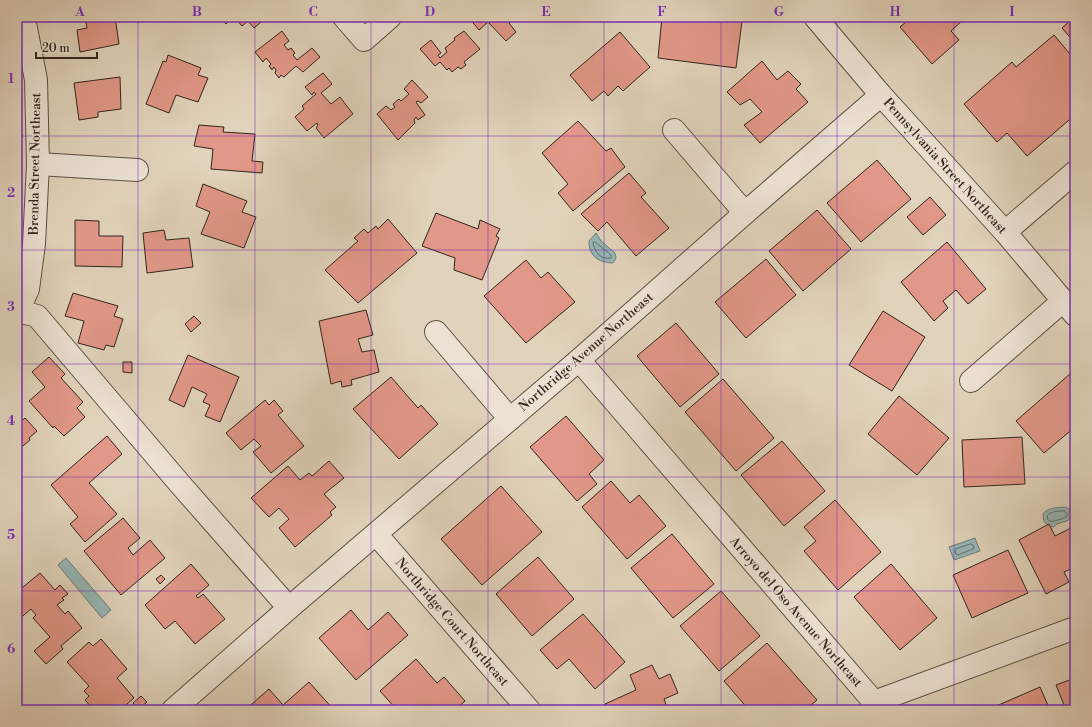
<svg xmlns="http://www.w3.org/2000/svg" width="1092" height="727" font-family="'Libre Bodoni',serif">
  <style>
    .water { fill: #95b7b6; stroke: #6d7d79 }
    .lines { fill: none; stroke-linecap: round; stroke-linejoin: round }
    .shore { stroke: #626e6a; stroke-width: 1 }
    .building { fill: #e29888; stroke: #30251d }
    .minor-casing { stroke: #5c5044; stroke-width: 24 }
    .minor { stroke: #ece2d3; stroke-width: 22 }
    .grid { fill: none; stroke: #7b2cbf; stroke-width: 1; stroke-opacity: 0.55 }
    .labels { text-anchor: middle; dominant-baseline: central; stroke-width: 3; stroke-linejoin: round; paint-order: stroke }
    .street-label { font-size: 13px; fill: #30251d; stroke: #ece2d3 }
    .neatline { fill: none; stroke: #7b2cbf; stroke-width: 1.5 }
    .grid-label { font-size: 13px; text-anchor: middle; font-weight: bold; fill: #7b2cbf }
  </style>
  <rect width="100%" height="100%" fill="#e1d3bb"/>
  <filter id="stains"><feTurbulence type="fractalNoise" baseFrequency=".005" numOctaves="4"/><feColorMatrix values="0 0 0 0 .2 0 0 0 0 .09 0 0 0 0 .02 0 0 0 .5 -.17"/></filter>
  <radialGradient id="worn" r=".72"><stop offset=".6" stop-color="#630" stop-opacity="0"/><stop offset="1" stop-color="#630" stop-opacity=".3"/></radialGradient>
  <!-- water -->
  <g class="water">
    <path d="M596,233L601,241L615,253L616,258L613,263C605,263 594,260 591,251C589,248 589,244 589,241Z"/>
    <path d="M1065,507L1071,510L1073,514C1070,522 1065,521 1057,524L1054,527C1046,526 1043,522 1043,514C1048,507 1057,508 1065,507Z"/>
    <path d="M975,538L980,551L954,560L949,547Z"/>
    <path d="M66,558L111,610L102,618L58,565Z"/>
  </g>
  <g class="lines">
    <!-- shore -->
    <g class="shore">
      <path d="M595,242L611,255V258C601,260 595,253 593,243Z"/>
      <path d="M1064,511L1068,514C1066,520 1057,519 1052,522L1048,520L1047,516C1051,511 1058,511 1064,511Z"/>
      <path d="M971,544L973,545L974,548L973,549L958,555L956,554L955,551L956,549Z"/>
    </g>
  </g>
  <!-- building -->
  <g class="building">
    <path d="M85,17H115L119,44L80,52L77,30L87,28Z"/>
    <path d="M220,17H267L254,28L248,21L242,26L236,19L234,21L231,19L226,24Z"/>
    <path d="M468,17H522L516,22L514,19L509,23L516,32L506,41L488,22L479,30Z"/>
    <path d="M662,17H701L742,21L736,68L658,58Z"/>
    <path d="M912,17H966L951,31L959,40L932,64L900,27Z"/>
    <path d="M1074,17H1075V43L1062,28Z"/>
    <path d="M282,31L289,41L284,45L288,50L291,48L295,53L293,55L297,60L312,48L320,57L303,72L296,66L284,77L281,75L279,78L275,73L276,70L274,67L272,70L269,66L271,64L266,58L263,62L255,52Z"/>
    <path d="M464,31L480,49L464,62L466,65L461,69L458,67L452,72L449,68L447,70L440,62L435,66L420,49L431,40L441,53L438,55L440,58L447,52L445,48L455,40L454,38Z"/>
    <path d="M620,32L650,67L623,91L618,86L608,96L604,91L592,101L570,75Z"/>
    <path d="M1054,35L1075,60V115L1027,156L1007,133L997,142L964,104L1012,62L1016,67Z"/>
    <path d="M168,55L201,68L198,75L208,78L198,102L176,95L169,113L146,104L163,61L166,62Z"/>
    <path d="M762,61L777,80L788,71L801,84L796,89L808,102L760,143L744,125L762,112L750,99L740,105L727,92Z"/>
    <path d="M323,73L332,84L321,93L331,104L340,97L353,114L324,138L316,128L318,125L317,123L307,131L295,117L304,109L302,106L316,94L314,92L312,95L305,87Z"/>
    <path d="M120,77L121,109L98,112V117L79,120L74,83Z"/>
    <path d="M412,80L428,97L421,103L418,101L416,102L425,115L418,120L416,117L414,120L415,123L398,140L377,114L386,106L391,110L395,107L393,104L399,99L401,101L409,94L404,89Z"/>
    <path d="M578,121L606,151L611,148L625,167L573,211L558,193L568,184L542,153Z"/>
    <path d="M199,125L224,127L223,132L255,134L252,161L263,162L262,173L211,169L213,149L194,146Z"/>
    <path d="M877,160L911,199L861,242L827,203Z"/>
    <path d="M629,173L646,193L641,197L669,228L636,256L607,222L598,231L581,214Z"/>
    <path d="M203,184L247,201L242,212L256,217L244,248L201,234L210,212L196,206Z"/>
    <path d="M930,197L946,215L923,235L907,217Z"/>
    <path d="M817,210L851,249L803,291L769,251Z"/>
    <path d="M436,213L478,229L480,220L500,229L496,236L499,238L482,280L454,270L455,258L422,246Z"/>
    <path d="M388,219L417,253L358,303L325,270L358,241L354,238L364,229L368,233L376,226L378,229Z"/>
    <path d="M75,220L99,221V236H123L122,267L75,266Z"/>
    <path d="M164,230L166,240L189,238L193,267L147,273L143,233Z"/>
    <path d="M947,242L986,289L968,304L956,290L943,301L948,308L934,321L901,282Z"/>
    <path d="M766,259L796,295L746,338L715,302Z"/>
    <path d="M526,260L541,278L548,272L575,302L526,343L484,296Z"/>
    <path d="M73,293L118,306L114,316L123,319L114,347L106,345L104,350L78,343L84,321L65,316Z"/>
    <path d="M366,310L373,335L358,339L362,352L374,350L379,372L351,380L352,385L342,387L341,381L331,384L319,321Z"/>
    <path d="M883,311L925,337L892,391L849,365Z"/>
    <path d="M194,316L201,323L191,332L185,324Z"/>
    <path d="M676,323L719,374L680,407L637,356Z"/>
    <path d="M188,355L239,377L220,422L205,416L210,405L203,402L207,394L192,387L184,407L169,400Z"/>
    <path d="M49,357L65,374L61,378L83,402L77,408L85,417L64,436L54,426L53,428L29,401L45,387L32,372Z"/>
    <path d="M123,362H132V373L123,372Z"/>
    <path d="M1071,373L1075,378V427L1044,453L1016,421Z"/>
    <path d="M391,377L418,408L421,405L438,424L399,459L353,409Z"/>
    <path d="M723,379L774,438L736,471L685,412Z"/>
    <path d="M899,396L949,438L917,475L868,434Z"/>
    <path d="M265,400L269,405L274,400L283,411L278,415L304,446L271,473L253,452L261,446L254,439L241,450L226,433Z"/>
    <path d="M566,416L604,460L589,474L597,484L577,501L530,447Z"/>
    <path d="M25,418L37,431L29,438L30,440L17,451V425Z"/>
    <path d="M107,436L122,454L89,483L117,514L85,542L70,524L78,517L51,485Z"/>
    <path d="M1022,437L1025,484L964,487L962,440Z"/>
    <path d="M782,441L825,491L784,526L741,475Z"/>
    <path d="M329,461L344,478L324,494L336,507L330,512L332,515L295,547L279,528L289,519L279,508L269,517L251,498L288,466L300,480L309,473L312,476Z"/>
    <path d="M611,481L630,503L639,495L666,526L627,559L582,507Z"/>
    <path d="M501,486L542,532L482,585L441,539Z"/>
    <path d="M835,500L881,552L838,590L804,551L816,541L804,527Z"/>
    <path d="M123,518L140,538L128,548L133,555L150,540L165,558L121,595L84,551Z"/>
    <path d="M1049,524L1055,536L1075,526V572L1073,568L1064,572L1069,582L1046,594L1019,540Z"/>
    <path d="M672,534L714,584L673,618L631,568Z"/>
    <path d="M1008,550L1028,593L972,618L953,575Z"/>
    <path d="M538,557L574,599L532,636L496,594Z"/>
    <path d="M191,564L209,585L196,596L198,598L203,594L225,619L195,644L175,621L165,629L145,605Z"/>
    <path d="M891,564L937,618L900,650L854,597Z"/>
    <path d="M40,573L55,590L60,585L68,594L62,598L64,600L57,605L65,614L68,611L82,628L61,646L63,649L46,664L34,651L50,637L33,618L36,615L31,609L17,621V592Z"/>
    <path d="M161,575L165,579L160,584L156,579Z"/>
    <path d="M721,591L760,636L719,671L680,626Z"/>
    <path d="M351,610L368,630L388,612L408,635L356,680L319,638Z"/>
    <path d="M583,614L625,662L595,689L569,659L557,669L540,650Z"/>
    <path d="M101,639L127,669L117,678L134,698L120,710H94L85,700L89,696L84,691L89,686L67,662L89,642L93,646Z"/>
    <path d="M767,643L817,700L805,710H749L724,681Z"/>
    <path d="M416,659L437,683L444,677L465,701L455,710H397L380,691Z"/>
    <path d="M652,665L659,679L670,674L678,693L664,699L668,710H607L605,704L636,690L630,675Z"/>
    <path d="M1075,678V710H1066L1056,685Z"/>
    <path d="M309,682L334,710H245L269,689L283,705Z"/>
    <path d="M1040,687L1050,710H987Z"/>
    <path d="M141,696L147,702L138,709L133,703Z"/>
  </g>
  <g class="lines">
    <defs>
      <g id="minor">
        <path d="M344,17L364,40L390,17"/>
        <path d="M815,17L881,95L1005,232L1075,315"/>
        <path d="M674,130L745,213"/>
        <path d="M38,164L137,170"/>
        <path d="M1005,232L1075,172"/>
        <path d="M18,311L37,316L180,484L289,608"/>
        <path d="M17,314L28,289L34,244L38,164L36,80L26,28L20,17"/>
        <path d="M436,332L510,419"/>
        <path d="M579,360L874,702L1075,628"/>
        <path d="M971,381L1063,301"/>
        <path d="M376,534L529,710"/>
        <path d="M173,710L289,608L579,360L745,213L881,95"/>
      </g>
    </defs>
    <!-- minor casing -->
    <use href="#minor" class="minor-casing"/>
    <!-- minor -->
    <use href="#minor" class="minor"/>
  </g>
  <!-- grid -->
  <path class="grid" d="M138,17V710M255,17V710M371,17V710M488,17V710M604,17V710M721,17V710M837,17V710M954,17V710M17,136H1075M17,250H1075M17,364H1075M17,477H1075M17,591H1075"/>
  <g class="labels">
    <!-- street labels -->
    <g class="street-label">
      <text transform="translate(35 164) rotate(-89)">Brenda Street Northeast</text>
      <text transform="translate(945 166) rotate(48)">Pennsylvania Street Northeast</text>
      <text transform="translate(586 352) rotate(-41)">Northridge Avenue Northeast</text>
      <text transform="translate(796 612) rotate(49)">Arroyo del Oso Avenue Northeast</text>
      <text transform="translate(452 622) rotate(49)">Northridge Court Northeast</text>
    </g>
  </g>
  <!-- margin -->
  <rect width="1092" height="727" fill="none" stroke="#e1d3bb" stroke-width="44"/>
  <!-- scale -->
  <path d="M36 52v6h61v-6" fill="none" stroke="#30251d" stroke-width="2"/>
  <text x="42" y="52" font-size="12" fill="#30251d" stroke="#ece2d3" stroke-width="3" paint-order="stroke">20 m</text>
  <rect x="22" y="22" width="1048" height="683" class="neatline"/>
  <g class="grid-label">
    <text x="80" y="16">A</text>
    <text x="197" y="16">B</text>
    <text x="313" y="16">C</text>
    <text x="430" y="16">D</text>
    <text x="546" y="16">E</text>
    <text x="662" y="16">F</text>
    <text x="779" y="16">G</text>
    <text x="895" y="16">H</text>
    <text x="1012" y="16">I</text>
    <text x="11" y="83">1</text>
    <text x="11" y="197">2</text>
    <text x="11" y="311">3</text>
    <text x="11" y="425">4</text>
    <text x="11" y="539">5</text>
    <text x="11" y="653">6</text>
  </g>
  <rect width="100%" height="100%" filter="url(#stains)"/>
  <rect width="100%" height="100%" fill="url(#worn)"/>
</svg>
